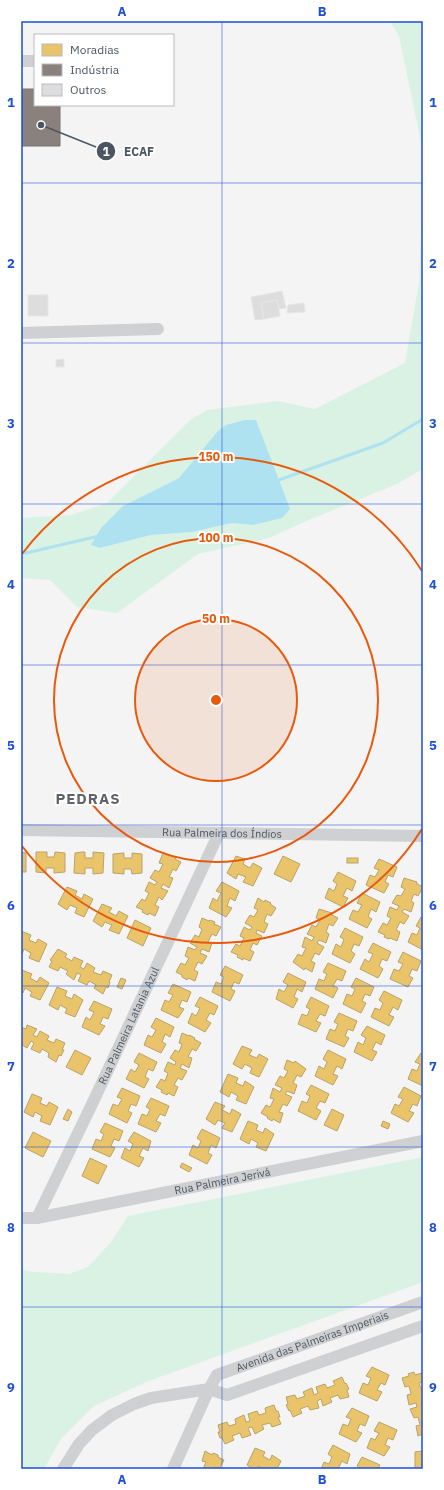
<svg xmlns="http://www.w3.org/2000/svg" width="444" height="1490" font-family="'IBM Plex Sans',sans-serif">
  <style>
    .green { fill: #d9f2e3; fill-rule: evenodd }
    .water { fill: #aee2f0 }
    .homes { fill: #e9c46a; stroke: #b9a367 }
    .industry { fill: #8a817c; stroke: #777474 }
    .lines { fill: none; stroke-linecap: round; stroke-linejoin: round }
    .stream { stroke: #aee2f0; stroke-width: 3 }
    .building { fill: #ddddde; stroke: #e5e6e7 }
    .street { stroke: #ced0d2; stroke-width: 12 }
    .grid { fill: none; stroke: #1d4ed8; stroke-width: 1; stroke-opacity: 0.55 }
    .ring { fill: none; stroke: #e8590c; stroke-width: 2 }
    .labels { text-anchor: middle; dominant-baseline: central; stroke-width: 4; stroke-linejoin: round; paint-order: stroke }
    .street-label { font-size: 11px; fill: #4a5661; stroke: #fff }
    .district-label { font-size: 15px; font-weight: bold; letter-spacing: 1px; fill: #5f6368; stroke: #fff }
    .centre { fill: #e8590c; stroke: #fff; stroke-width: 2 }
    .ring-label { font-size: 12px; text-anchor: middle; font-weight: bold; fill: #e8590c; stroke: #fff; stroke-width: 4; stroke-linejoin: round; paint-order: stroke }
    .leader { fill: none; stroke: #4a5661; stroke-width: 1.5 }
    .callout-dot { fill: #4a5661; stroke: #fff; stroke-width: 1.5 }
    .mark-label { font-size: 12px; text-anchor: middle; font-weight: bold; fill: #fff }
    .callout-label { font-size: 12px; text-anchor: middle; font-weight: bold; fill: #4a5661; stroke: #fff; stroke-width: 4; stroke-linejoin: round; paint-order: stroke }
    .neatline { fill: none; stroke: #1d4ed8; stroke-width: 1.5 }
    .grid-label { font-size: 13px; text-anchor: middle; font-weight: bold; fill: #1d4ed8 }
  </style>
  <rect width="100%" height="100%" fill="#f4f4f4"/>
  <!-- green -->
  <g class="green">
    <path d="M390,21H423V152L399,36Z"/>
    <path d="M423,188V469L397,484L304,522L269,538L198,554L117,613L77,607L50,580L21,578V518L71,515L107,503L190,420L207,410L278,401L315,409L405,363L419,283ZM179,478L254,525L232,523L192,532L151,535L100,548L123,506Z"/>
    <path d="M423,1157V1282L146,1382L94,1406L61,1439L44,1469H21V1269L33,1272L69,1274L88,1267L111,1242L128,1216Z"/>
  </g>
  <!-- water -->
  <path class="water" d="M245,420H256L290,509L282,518L253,525L232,523L192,532L151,535L100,548L91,545L102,527L123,506L179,478L218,431L226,425Z"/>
  <!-- homes -->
  <g class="homes">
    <path d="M21,852L26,853V872H21Z"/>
    <path d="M36,852H47V857H54L55,852L65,853V872L54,873V868H46V873L36,872Z"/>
    <path d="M82,852H85V858H93V852L104,853L103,873L93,874V868H85V874L74,873L75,853Z"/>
    <path d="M124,853V858H132V853L142,854V873L132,874L131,869H124V874L113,873V854Z"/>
    <path d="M163,853L169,856L170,855L176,858L175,859L181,862L176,871L173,869L169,877L173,878L169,888L163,884L161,888L168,891L162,900L159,897L155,905L159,907L155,916L149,913L148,915L142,912L143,910L136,907L142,899L145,901L149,893L145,891L149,882L155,885L157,882L150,878L155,870L159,872L163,864L159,863Z"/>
    <path d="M236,856L245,859L243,864L250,868L253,863L262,868L253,886L243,882L246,877L238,874L236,879L227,873Z"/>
    <path d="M283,856L300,864L291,882L274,874Z"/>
    <rect x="347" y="858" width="11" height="5"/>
    <path d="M379,859L397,867L393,877L388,875L385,882L389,884L384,893L366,885L370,875L375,877L379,870L374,868Z"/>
    <path d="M338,872L356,881L352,891L347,888L343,896L348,898L343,907L325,898L329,888L334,891L337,884L333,881Z"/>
    <path d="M404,878L417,882V884L423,887L418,896L414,894L411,901L414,903L411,912L404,909L402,912L409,916L404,924L400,922L396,930L400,932L397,941L390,938L389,939L384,937L385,935L378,932L383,923L387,925L391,918L387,916L390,907L397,910L399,906L392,903L397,895L401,896L405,889L401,887Z"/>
    <path d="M222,882L239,891L235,901L230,898L227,906L232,908L226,917L209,908L213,898L217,901L221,893L216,891Z"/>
    <path d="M67,887L77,891L75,895L82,899L84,894L93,899L84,917L75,913L77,908L70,905L67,910L58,904Z"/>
    <path d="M362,893L380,902L376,912L371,909L368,917L372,919L367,928L349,919L353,910L358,912L362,905L357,903Z"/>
    <path d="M258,898L264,902L265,900L271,903L270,904L276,908L271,916L267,914L264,922L268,924L264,933L257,930L256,933L262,936L257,945L253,943L250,950L254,952L250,961L243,958V960L237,957L238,955L231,952L236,944L240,946L244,938L240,936L244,927L250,930L252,927L245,923L250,915L254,917L258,910L254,908Z"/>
    <path d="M102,904L112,908L109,912L116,916L119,911L128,916L119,934L109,930L112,925L105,922L102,927L93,921Z"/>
    <path d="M319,909L332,913V915L338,918L333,926L329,924L326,932L329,934L326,943L319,940L317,943L324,947L319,955L315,953L311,961L315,963L312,972L305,968L304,970L293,962L298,954L302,956L306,948L302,947L305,937L312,941L314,937L307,934L312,925L316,927L320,920L316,918Z"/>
    <path d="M421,917L423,918V950L408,942L412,933L417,935L420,928L416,926Z"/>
    <path d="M202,918L209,921L210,920L215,922L214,924L221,927L216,936L212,934L208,942L212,943L209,952L202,949L200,953L207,956L202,964L198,962L194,970L198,972L195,981L188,978L187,980L182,977V975L176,972L181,963L185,965L189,958L185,956L188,947L195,950L197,947L190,943L195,935L199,937L202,929L199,927Z"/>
    <path d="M135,920L151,928L143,946L127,938Z"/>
    <path d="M345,928L363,937L359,946L354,944L351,951L355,954L350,963L332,954L336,944L341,947L344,939L340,937Z"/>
    <path d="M21,931L31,935L29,940L36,943L38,939L47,944L39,962L29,958L31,953L24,949L22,954H21Z"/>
    <path d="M373,943L391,952L387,961L382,959L379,966L383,969L378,978L360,969L365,959L369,962L373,954L368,952Z"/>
    <path d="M58,949L67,954L65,957L72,961L74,957L83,961L80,967L84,969L87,963L95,968L93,972L101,975L103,971L112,975L109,982H110L108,988L106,987L103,994L94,988L96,985L89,981L87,985L78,981L81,975L77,973L74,980L66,974L68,971L60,967L58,971L49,967L52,961L50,960Z"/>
    <path d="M403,952L421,961L417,971L412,969L409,976L413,978L408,987L390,979L394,969L399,971L403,964L398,962Z"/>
    <path d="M328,963L346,971L342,981L337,979L333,986L338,988L333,998L315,989L319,979L324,981L327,974L323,972Z"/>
    <path d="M225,966L243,975L239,984L234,982L231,989L235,991L230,1001L212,992L216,982L221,984L224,977L220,975Z"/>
    <path d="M22,970L32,974L30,978L37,982L40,977L49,983L40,1000L30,996L32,992L25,988L23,993L21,992V973Z"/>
    <path d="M288,973L306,982L302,992L297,989L294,997L298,999L293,1008L276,999L279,989L284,992L288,985L283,982Z"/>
    <path d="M121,978L126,980L122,989L117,987Z"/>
    <path d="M356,978L374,987L370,996L365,994L362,1001L366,1003L361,1013L343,1004L347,994L352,996L355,989L351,987Z"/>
    <path d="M173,984L191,992L187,1002L182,1000L179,1007L184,1009L178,1018L161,1010L165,1000L169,1002L173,995L168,993Z"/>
    <path d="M57,987L67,991L65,996L72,999L74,994L83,1000L75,1017L65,1013L67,1009L60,1005L58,1010L49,1005Z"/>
    <path d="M384,991L402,1000L398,1010L393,1007L389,1015L394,1017L389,1026L371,1017L375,1008L380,1010L383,1003L379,1000Z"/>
    <path d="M200,997L218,1006L214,1015L210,1013L206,1020L211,1023L205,1032L188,1023L192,1013L196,1016L200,1008L195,1006Z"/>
    <path d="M311,997L329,1006L325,1016L320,1014L316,1021L321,1023L316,1032L298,1024L302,1014L307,1016L310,1009L306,1007Z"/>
    <path d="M94,1001L112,1009L108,1019L103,1017L100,1024L105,1026L99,1035L82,1027L86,1017L90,1020L94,1012L89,1010Z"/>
    <path d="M339,1013L357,1021L353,1031L348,1029L345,1036L349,1038L344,1047L326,1039L330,1029L335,1031L338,1024L334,1022Z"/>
    <path d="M156,1018L174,1027L170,1037L165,1034L162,1042L166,1044L161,1053L144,1045L148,1035L152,1037L156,1030L151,1027Z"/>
    <path d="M27,1025L37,1029L33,1035L37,1037L40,1031L49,1036L47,1040L54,1043L56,1039L65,1043L62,1050H64L61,1056L59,1055L56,1062L48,1057L49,1053L42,1049L40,1053L31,1049L34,1043L31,1041L27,1048L22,1045L21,1043V1027L26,1029Z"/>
    <path d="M367,1026L385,1035L381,1045L376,1042L372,1050L377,1052L372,1061L354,1052L358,1042L363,1045L366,1038L361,1035Z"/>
    <path d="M182,1033L189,1036V1035L195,1038L194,1039L201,1043L196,1051L192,1049L188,1057L192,1058L189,1068L182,1064L180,1068L187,1071L182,1080L178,1078L174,1085L178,1087L174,1096L168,1093L167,1095L161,1092L162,1090L156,1087L161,1079L165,1081L168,1073L164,1071L168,1062L175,1065L176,1062L170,1058L175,1050L179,1052L182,1044L179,1043Z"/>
    <path d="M242,1046L252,1050L249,1055L257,1058L259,1054L268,1059L259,1077L250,1073L252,1068L245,1064L242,1069L233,1064Z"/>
    <path d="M75,1050L91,1058L82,1075L66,1067Z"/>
    <path d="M328,1050L346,1059L342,1069L337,1066L333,1074L338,1076L333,1085L315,1076L319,1066L324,1069L327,1062L323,1059Z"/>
    <path d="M139,1053L157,1062L153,1071L148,1069L145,1077L149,1079L144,1088L126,1079L131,1069L135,1072L139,1065L134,1062Z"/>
    <path d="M421,1053L423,1054V1086L408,1079L412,1069L417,1071L420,1064L415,1062Z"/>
    <path d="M287,1060L294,1063L295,1061L306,1069L301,1077L297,1075L293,1083L297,1085L294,1094L287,1091L285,1094L292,1097L287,1106L283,1104L279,1112L283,1113L280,1123L273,1119L272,1121L267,1118L268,1117L261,1113L266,1105L270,1107L274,1099L270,1098L273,1088L280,1092L282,1088L275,1085L280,1076L284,1078L288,1071L284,1069Z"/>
    <path d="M228,1074L238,1078L236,1083L243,1086L245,1081L254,1087L246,1104L236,1100L238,1096L231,1092L229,1097L220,1092Z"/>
    <path d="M311,1085L329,1094L325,1103L320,1101L316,1108L321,1111L316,1120L298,1111L302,1101L307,1103L310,1096L306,1094Z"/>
    <path d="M404,1087L421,1096L417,1106L413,1104L409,1111L414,1113L408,1122L391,1113L395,1104L399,1106L403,1099L398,1097Z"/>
    <path d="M122,1088L140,1096L136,1106L131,1104L128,1111L132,1113L127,1123L109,1114L113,1104L118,1106L122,1099L117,1097Z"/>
    <path d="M32,1094L42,1098L40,1103L47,1106L49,1102L58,1107L50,1125L40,1121L42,1116L35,1112L33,1117L24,1112Z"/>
    <path d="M151,1098L169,1106L165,1116L160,1114L156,1121L161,1123L156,1132L138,1124L142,1114L147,1116L150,1109L146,1107Z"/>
    <path d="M215,1102L225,1106L222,1110L230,1114L232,1109L241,1114L232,1132L222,1128L225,1123L218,1120L215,1125L206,1119Z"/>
    <path d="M68,1109L72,1112L68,1121L63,1119Z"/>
    <path d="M332,1109L344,1115L337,1131L324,1125Z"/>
    <path d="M248,1121L258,1125L256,1130L263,1133L265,1128L274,1134L266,1151L256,1147L258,1143L251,1139L249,1144L240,1139Z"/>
    <path d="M383,1121L390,1124L388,1129L381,1126Z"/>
    <path d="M105,1123L123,1131L119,1141L114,1139L111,1146L115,1148L110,1157L92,1149L96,1139L101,1141L104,1134L100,1132Z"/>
    <path d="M202,1129L220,1138L216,1148L211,1145L208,1153L212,1155L207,1164L189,1155L193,1145L198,1148L201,1141L197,1138Z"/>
    <path d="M33,1132L51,1141L43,1157L25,1148Z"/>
    <path d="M134,1132L151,1141L148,1151L143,1148L139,1156L144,1158L139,1167L121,1158L125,1148L130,1151L133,1144L128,1141Z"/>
    <path d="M90,1158L107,1166L98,1184L82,1176Z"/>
    <path d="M182,1163L192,1168L189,1172L180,1167Z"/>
    <path d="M372,1367L389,1375L385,1385L381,1383L377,1390L382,1392L377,1401L359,1393L363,1383L368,1385L371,1378L366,1376Z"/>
    <path d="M414,1372L415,1375L422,1373L423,1377V1382L419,1383L422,1391H423V1434L418,1436L416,1426L420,1425L418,1417L414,1418L410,1409L417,1407L416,1403L409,1405L407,1395L411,1394L409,1386L405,1387L402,1378L409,1376L408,1374Z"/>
    <path d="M342,1377L345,1384L346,1383L349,1389L347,1390L349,1397L340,1399L338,1395L330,1398L332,1402L323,1406L321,1399L317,1401L319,1408L310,1410L308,1406L300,1409L302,1413L293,1417L290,1410L289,1411L286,1405L288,1404L286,1397L295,1395L297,1399L305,1396L303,1392L312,1388L314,1395L318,1393L316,1387L325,1384L327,1388L335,1385L333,1381Z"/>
    <path d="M274,1405L276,1411H278L280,1417H278L281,1424L272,1427L270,1423L262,1425L264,1429L255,1434L252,1427L248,1428L251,1435L242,1438L240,1433L232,1436L234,1440L225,1444L222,1438H220L218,1432H220L218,1425L227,1422L229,1426L236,1424L235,1419L244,1415L246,1422L250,1421L248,1414L257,1411L259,1415L266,1413L265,1408Z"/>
    <path d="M352,1408L369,1416L365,1426L360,1424L357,1431L362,1433L356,1442L339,1434L343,1424L348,1426L351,1419L346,1417Z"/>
    <path d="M379,1422L397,1430L393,1440L388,1438L385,1445L390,1447L384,1456L367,1448L371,1438L375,1440L379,1433L374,1431Z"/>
    <path d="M333,1445L350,1454L347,1464L342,1461L338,1469H339H321L324,1462L329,1464L332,1457L328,1454Z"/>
    <path d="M255,1448L265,1452L263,1456L270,1460L272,1455L281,1461L277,1469H264L258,1466L257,1469H253L247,1465Z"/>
    <path d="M205,1451L212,1455L213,1453L218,1455V1457L224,1460L219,1469L215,1467L214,1469H203L206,1462L202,1461Z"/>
    <path d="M422,1451H423V1469H415V1452Z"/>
    <path d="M362,1457L380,1465L378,1469H361L357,1466Z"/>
  </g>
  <!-- industry -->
  <path class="industry" d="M21,89H35V105H60V146H21Z"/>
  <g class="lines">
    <!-- stream -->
    <g class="stream">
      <path d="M276,481L383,443L423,419"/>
      <path d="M21,553H26L99,536"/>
    </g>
  </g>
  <!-- building -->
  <g class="building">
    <path d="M282,291L286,308L279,309L277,300L261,303L264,319L255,320L251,297Z"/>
    <rect x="28" y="295" width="20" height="21"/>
    <path d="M277,300L280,316L264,319L261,303Z"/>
    <path d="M304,303L305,312L287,313L288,305Z"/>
    <path d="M64,359V367H56V360Z"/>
  </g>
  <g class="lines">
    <!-- street -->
    <g class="street">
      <path d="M21,61H35"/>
      <path d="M21,333L158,329"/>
      <path id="s1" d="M21,830L423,836"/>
      <path id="s2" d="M21,1218H37L423,1141"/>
      <path id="s3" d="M37,1218L93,1102L219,833"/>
      <path d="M63,1469L79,1444L92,1430L112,1415L134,1404L151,1398L209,1389L227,1395L423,1326"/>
      <path id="s4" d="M173,1469L209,1389L217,1375L423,1302"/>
    </g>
  </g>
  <!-- grid -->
  <path class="grid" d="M222,21V1469M21,183H423M21,343H423M21,504H423M21,665H423M21,825H423M21,986H423M21,1147H423M21,1307H423"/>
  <!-- distance rings -->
  <circle cx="216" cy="700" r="81" fill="#e8590c" fill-opacity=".12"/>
  <g class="ring">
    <circle cx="216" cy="700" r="81"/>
    <circle cx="216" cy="700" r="162"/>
    <path d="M422 829A243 243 0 0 1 22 846M22 554A243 243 0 0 1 422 571"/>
  </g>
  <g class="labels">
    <!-- street labels -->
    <g class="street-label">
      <text stroke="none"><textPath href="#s1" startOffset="201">Rua Palmeira dos Índios</textPath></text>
      <text stroke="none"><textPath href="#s3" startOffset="213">Rua Palmeira Latania Azul</textPath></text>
      <text stroke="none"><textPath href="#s2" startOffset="205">Rua Palmeira Jerivá</textPath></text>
      <text stroke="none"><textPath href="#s4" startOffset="205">Avenida das Palmeiras Imperiais</textPath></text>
    </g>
    <!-- district labels -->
    <g class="district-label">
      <text x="88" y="798">PEDRAS</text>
    </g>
  </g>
  <circle cx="216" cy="700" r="6" class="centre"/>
  <g class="ring-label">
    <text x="216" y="461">150 m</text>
    <text x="216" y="542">100 m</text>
    <text x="216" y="623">50 m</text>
  </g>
  <!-- callouts -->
  <path class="leader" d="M41 125L106 151"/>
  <g class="callout-dot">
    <circle cx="41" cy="125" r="4"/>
    <circle cx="106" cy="151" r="10"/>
  </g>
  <g class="mark-label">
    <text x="106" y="156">1</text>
  </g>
  <g class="callout-label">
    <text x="139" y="156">ECAF</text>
  </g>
  <!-- border -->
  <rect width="444" height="1490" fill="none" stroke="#ffffff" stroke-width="44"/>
  <!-- legend -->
  <rect x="34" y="34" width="140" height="72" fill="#ffffff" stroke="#b7bbc0"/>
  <rect x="42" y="44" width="20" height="12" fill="#e9c46a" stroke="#b7bbc0"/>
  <text x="70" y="54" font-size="12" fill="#4a5661">Moradias</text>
  <rect x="42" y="64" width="20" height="12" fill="#8a817c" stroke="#b7bbc0"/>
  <text x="70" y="74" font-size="12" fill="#4a5661">Indústria</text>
  <rect x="42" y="84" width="20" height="12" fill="#ddddde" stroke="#b7bbc0"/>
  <text x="70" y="94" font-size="12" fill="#4a5661">Outros</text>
  <rect x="22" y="22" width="400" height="1446" class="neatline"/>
  <g class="grid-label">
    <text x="122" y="16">A</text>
    <text x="322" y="16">B</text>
    <text x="11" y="107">1</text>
    <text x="433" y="107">1</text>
    <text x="11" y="268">2</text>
    <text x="433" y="268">2</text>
    <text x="11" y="428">3</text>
    <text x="433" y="428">3</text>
    <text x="11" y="589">4</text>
    <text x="433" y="589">4</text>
    <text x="11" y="750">5</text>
    <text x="433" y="750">5</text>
    <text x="11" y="910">6</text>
    <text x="433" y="910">6</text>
    <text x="11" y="1071">7</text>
    <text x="433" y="1071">7</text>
    <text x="11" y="1232">8</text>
    <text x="433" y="1232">8</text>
    <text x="11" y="1392">9</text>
    <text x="433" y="1392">9</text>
    <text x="122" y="1484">A</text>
    <text x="322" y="1484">B</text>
  </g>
</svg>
